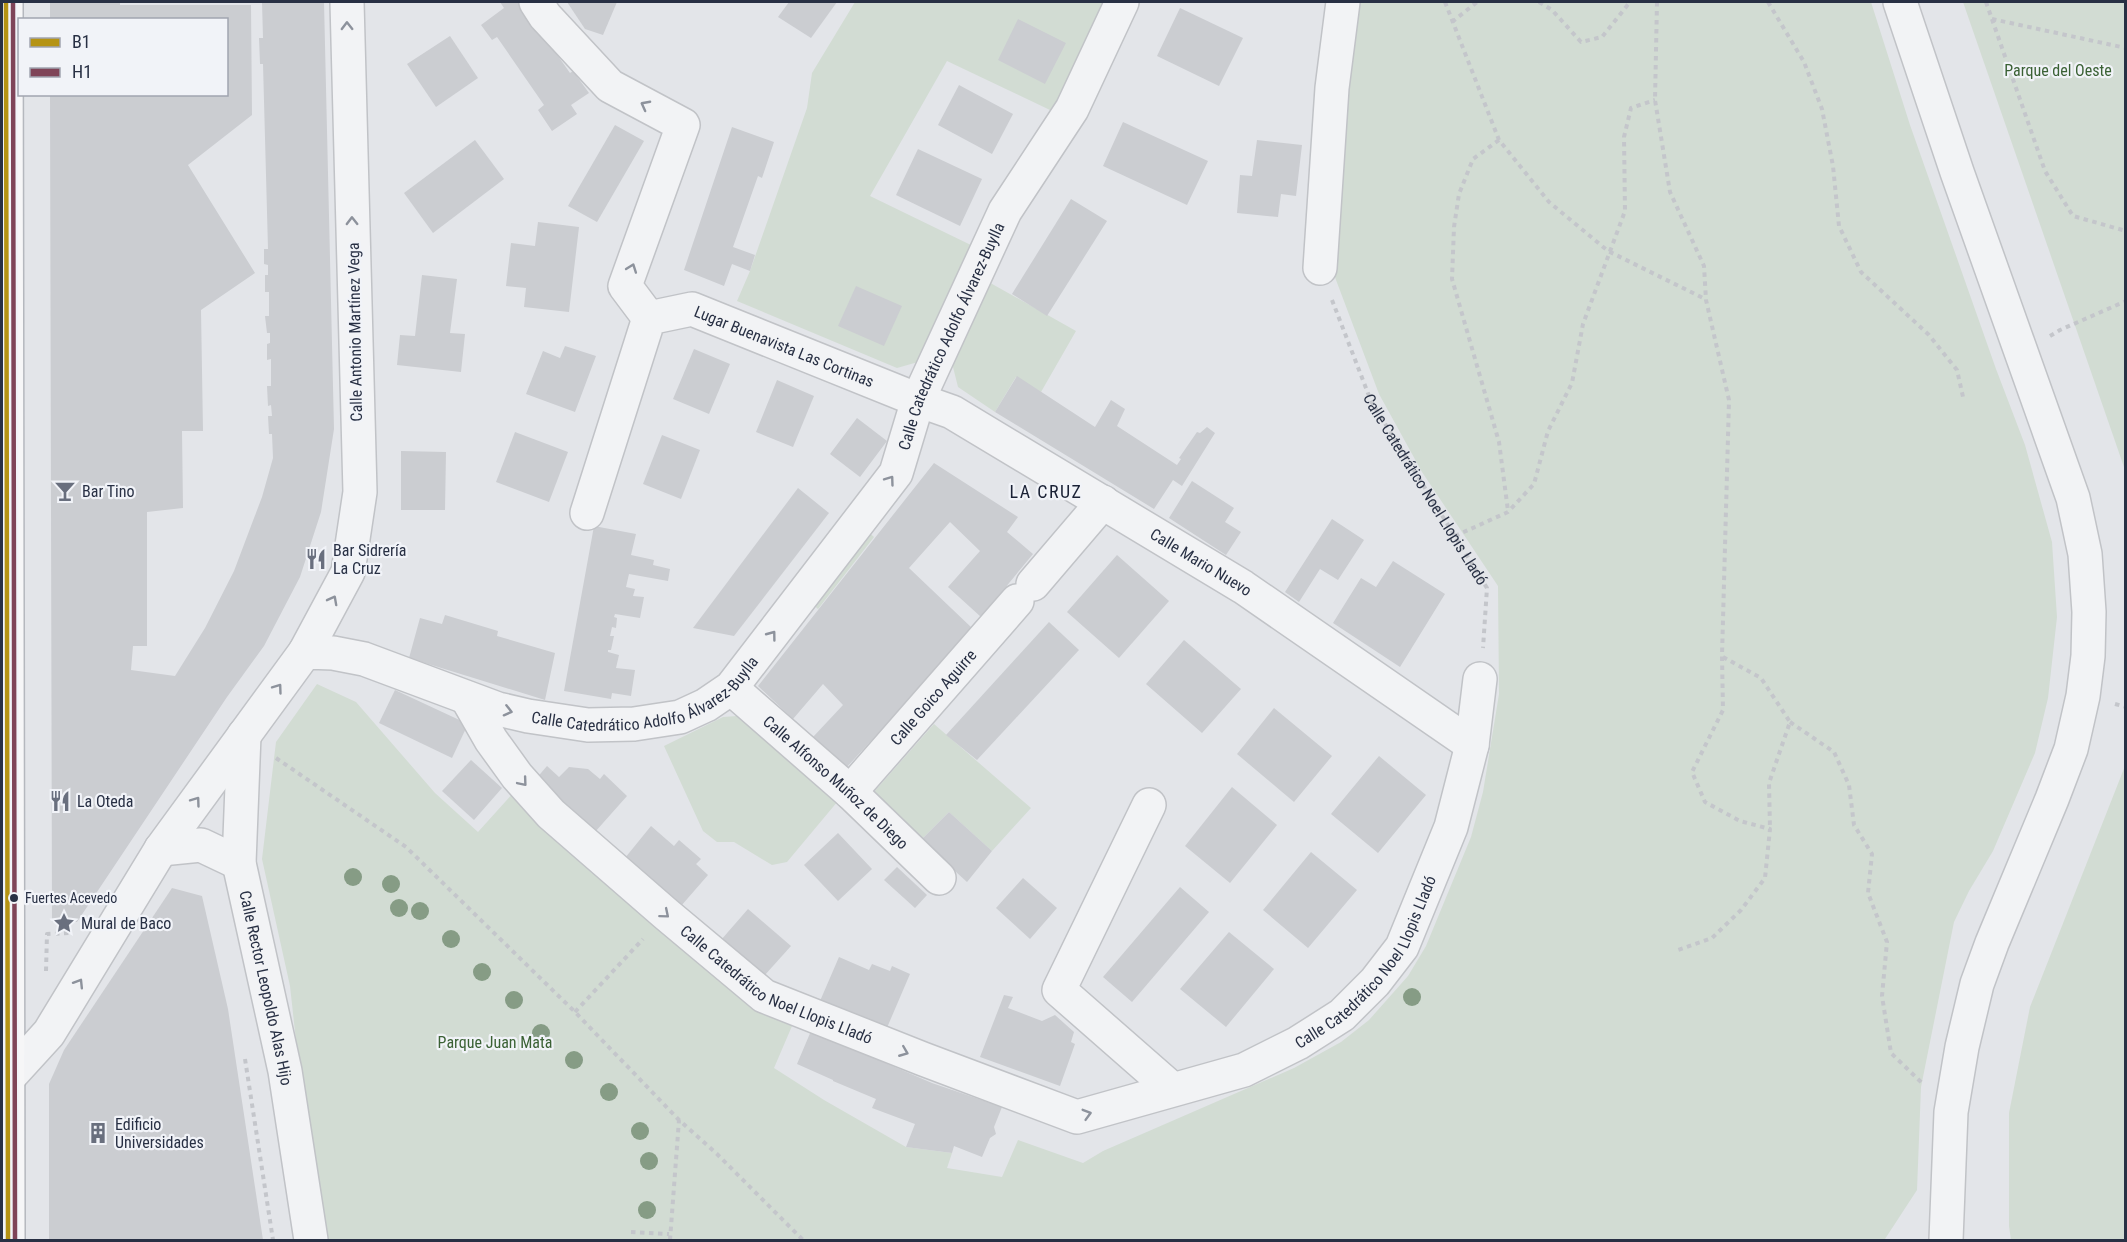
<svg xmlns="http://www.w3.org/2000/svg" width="2127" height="1242" font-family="'Roboto Condensed',sans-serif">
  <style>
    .green { fill: #d2dcd3 }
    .building { fill: #cbcdd1 }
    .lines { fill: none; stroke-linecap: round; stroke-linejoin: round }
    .minor-casing { stroke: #c1c3c7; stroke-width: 36 }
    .trunk-casing { stroke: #b5b8be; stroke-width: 36 }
    .path { stroke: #c4c6cb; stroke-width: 4; stroke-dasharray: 4.5 4.5; stroke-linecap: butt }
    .minor { stroke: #f2f3f5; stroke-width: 33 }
    .trunk { stroke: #f6f6f7; stroke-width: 33 }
    .bus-1-casing { stroke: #f1f3f8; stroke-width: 9 }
    .bus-2-casing { stroke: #f1f3f8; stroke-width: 9 }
    .bus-1 { stroke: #b59314; stroke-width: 4.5 }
    .bus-2 { stroke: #7f4458; stroke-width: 4.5 }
    .tree { fill: #869c85 }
    .oneway { stroke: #8d929c }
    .bus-dot { fill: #283044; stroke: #f1f3f8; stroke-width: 2 }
    .labels { text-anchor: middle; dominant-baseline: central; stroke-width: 4.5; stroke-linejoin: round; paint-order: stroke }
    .bus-label { font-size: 14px; fill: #283044; stroke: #f1f3f8; text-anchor: start }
    .park-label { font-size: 16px; fill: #3a6134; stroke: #f1f3f8 }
    .street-label { font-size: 16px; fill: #283044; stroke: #f1f3f8 }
    .poi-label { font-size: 16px; fill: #283044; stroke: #f1f3f8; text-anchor: start }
    .neighbourhood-label { font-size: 18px; letter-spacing: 1.5px; fill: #1a2135; stroke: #f1f3f8 }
  </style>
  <rect width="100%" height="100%" fill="#e3e5e9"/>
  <!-- green -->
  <g class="green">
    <path d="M855,2H1109L1074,79L1050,110L947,61L870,196L975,247L918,362L897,368L737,301L750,271L807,108L812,73Z"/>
    <path d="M1354,2H1871L1910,125L1996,369L2025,445L2052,542L2057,617L2048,698L2035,753L1993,851L1969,891L1954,922L1921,1087L1917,1190L1885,1239L318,1240L290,986L262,859L276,742L317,684L356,702L435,793L478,832L515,791L795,1019L774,1068L824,1100L906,1147L952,1153L947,1168L1002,1177L1018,1140L1083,1163L1103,1151L1294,1068L1341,1042L1369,1020L1408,976L1426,946L1471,837L1483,792L1499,694L1498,586L1422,472L1379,394L1330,264Z"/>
    <path d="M1963,2H2125V470Z"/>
    <path d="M985,280L1076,331L1041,392L1016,377L995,412L958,387L952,363Z"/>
    <path d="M866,530L874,537L818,609L809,601Z"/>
    <path d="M737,716L838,801L787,862L772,865L734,842H717L703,831L664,746L723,717Z"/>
    <path d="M934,724L1031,808L992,851L949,812L921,840L873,793Z"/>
    <path d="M2125,766V1240H2011L2009,1226V1113L2030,1007Z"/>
  </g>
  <!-- building -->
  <g class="building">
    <path d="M50,2H120V5H251L252,115L188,165L255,273L201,310L203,431H182L183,508L147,512V646H133L131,670L175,676L205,628L234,571L262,497L273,458L272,434H269L268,416H272L271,405L268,406L267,386H271V359L267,360V344L270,343V333H267L265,316H269V292H265V275H268V265L264,264V249H268L263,64H260L259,38H263L262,2H324L334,429L321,512L300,577L264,646L227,697L77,922H52L50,94H226V20H50Z"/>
    <path d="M500,2H520L570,73L573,71L589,93L571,105L577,114L552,131L538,110L544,105L497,37L492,40L481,25L504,8Z"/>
    <path d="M567,2H617L603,35L585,29Z"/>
    <path d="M789,2H837L811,38L778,17Z"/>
    <path d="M1180,8L1243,38L1219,86L1157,56Z"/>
    <path d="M1018,19L1066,43L1045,84L998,60Z"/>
    <path d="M450,36L478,78L436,107L407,64Z"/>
    <path d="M959,85L1013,114L992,154L938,125Z"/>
    <path d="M1123,122L1208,161L1187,205L1103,166Z"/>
    <path d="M615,125L644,141L597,222L568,206Z"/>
    <path d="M732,127L774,142L762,178L758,176L733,247L755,255L750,271L732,264L724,286L684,270Z"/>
    <path d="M475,140L504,179L433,233L404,193Z"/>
    <path d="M1257,140L1302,145L1296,196L1281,194L1278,217L1237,213L1240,175L1252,176Z"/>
    <path d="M918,149L982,179L960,226L896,195Z"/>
    <path d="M1071,199L1107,221L1047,316L1012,294Z"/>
    <path d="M538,222L579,227L569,312L524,307L526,288L506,286L511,243L535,246Z"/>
    <path d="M422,275L457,279L450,333L465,334L461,372L397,365L400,335L415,336Z"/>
    <path d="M856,286L902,306L884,346L838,326Z"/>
    <path d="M565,346L596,356L575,412L526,394L543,351L560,358Z"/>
    <path d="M694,349L730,364L709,414L673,399Z"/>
    <path d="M1017,376L1095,427L1111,400L1125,409L1117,426L1177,465L1181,459L1179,458L1197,432L1200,433L1207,427L1215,433L1182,486L1173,480L1154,509L995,412Z"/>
    <path d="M777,380L814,396L793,447L756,432Z"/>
    <path d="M857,418L887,441L860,477L830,454Z"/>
    <path d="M515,432L568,452L549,502L496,482Z"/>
    <path d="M662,435L700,450L681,499L643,484Z"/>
    <path d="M401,451L446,452L445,510H401Z"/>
    <path d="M934,463L1018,517L1007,532L1033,554L981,617L948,587L980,551L950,522L909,568L972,628L939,664L940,666L846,768L813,737L843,705L823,684L793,719L758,686Z"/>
    <path d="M1192,481L1234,508L1225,522L1241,532L1226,555L1169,518Z"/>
    <path d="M798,488L829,513L734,636L693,628Z"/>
    <path d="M1332,519L1364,540L1338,580L1320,569L1299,602L1285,592Z"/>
    <path d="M594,526L636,534L631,555L654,560L653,565L670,569L668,581L629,574L626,587L635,589L633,596L644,597L640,618L615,614L614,617L617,618L616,628L612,627L610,636H614L611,650H608V652L619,655L616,668L635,670L631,696L612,693L611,699L564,691Z"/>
    <path d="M1117,555L1169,601L1119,658L1067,612Z"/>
    <path d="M1393,561L1445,594L1400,667L1333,623L1361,578L1376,587Z"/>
    <path d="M445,615L498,631L497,636L555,653L545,700L409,658L420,618L442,624Z"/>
    <path d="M1049,622L1079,650L977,760L946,735Z"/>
    <path d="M1184,640L1241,689L1202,733L1146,684Z"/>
    <path d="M395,690L468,724L452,758L379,723Z"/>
    <path d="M1274,708L1332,756L1294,802L1237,754Z"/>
    <path d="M1379,756L1426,795L1378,853L1331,814Z"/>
    <path d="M471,760L502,788L474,820L442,791Z"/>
    <path d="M547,766L559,777L569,767L588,769L600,779L604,774L627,796L595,832L535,780Z"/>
    <path d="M1232,787L1277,825L1230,883L1185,846Z"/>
    <path d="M949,812L992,851L967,882L921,840Z"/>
    <path d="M651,826L674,846L679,840L701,859L696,864L708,875L681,906L625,858Z"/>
    <path d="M838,833L872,869L838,901L804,865Z"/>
    <path d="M1311,852L1357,890L1308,948L1263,910Z"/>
    <path d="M897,867L927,895L915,908L884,880Z"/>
    <path d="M1023,878L1057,908L1030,939L996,908Z"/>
    <path d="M1180,887L1209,912L1132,1002L1103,977Z"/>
    <path d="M172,888L202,896L228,1009L263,1240H49V1084L64,1050Z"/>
    <path d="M748,909L791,946L764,976L721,940Z"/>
    <path d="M1229,932L1274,969L1226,1027L1180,989Z"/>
    <path d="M839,957L869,970L872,964L890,971L892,966L910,974L886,1030L820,1001Z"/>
    <path d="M1004,995L1013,997L1008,1008L1042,1021L1055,1015L1074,1032L1071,1042L1075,1044L1060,1086L980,1057Z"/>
    <path d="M811,1031L932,1083L1002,1107L994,1127L996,1134L990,1138L982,1157L954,1146L952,1153L906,1147L915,1124L872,1108L876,1099L833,1081V1080L797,1064Z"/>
  </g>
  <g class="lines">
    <defs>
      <g id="minor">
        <path d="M536,2L545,16L610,86L683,125L625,286L649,318"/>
        <path d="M1900,2L1957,172L2073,498L2085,554L2089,612L2088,656L2083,696L2071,749L2052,799L1992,943L1977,984L1962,1047L1951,1112L1946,1240"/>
        <path d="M1320,268L1332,88L1343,2"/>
        <path id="s2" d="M587,513L649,318L692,309L918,400L952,412L1243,587L1472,745"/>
        <path d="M1033,584L1103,502"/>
        <path d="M305,652L348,572L360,492L347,2"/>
        <path id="s3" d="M731,688L850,792L939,878"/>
        <path id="s4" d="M467,698L491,740L517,776L551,814L666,914L764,996L923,1059L1077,1117L1244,1070L1298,1043L1342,1015L1375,982L1402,947L1451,827L1472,745L1480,679"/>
        <path id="s5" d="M244,735L239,863L285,1071L311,1240"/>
        <path id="s6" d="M850,792L1017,601"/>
        <path d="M1149,805L1059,990L1172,1089"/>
        <path d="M161,849L201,845L239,863"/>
        <path id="s7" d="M7,1079L49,1033L161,849L305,652L333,653L364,659L498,709L528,716L588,725L634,724L680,717L706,705L731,688L896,473L918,400L1005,211L1072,109L1122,2"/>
      </g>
      <path id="trunk" d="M6,2L8,1240"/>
    </defs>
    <!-- minor casing -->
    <use href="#minor" class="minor-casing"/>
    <!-- trunk casing -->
    <use href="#trunk" class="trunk-casing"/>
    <!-- path -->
    <g class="path">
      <path d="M1445,2L1499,140L1549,202L1608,251L1705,299"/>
      <path d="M1539,2L1552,10L1581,42L1602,37L1630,2"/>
      <path d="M1657,2L1655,100L1670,192L1704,266L1706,300L1729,400L1722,656L1723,710L1692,772L1705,802L1740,821L1770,829L1765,878L1741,910L1712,938L1678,950"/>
      <path d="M1768,2L1804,62L1822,109L1833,166L1839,226L1861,272L1929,335L1957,370L1963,397"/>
      <path d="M1986,2L2045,171L2073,216L2126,231"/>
      <path d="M1992,19L2126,48"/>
      <path d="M1452,22L1477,2"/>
      <path d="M1499,140L1473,159L1459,194L1454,227L1452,279L1499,442L1508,511"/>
      <path id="s1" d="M1332,300L1371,401L1487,588L1483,648"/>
      <path d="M2050,336L2060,330L2126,301"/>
      <path d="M1455,536L1508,512L1534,484L1548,431L1572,383L1583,324L1625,211L1624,137L1631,108L1655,100"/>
      <path d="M1723,657L1761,678L1790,722L1769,783L1770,829"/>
      <path d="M2115,704L2126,707"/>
      <path d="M1790,722L1834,752L1849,785L1854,825L1872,854L1868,893L1887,942L1882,996L1891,1053L1922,1083"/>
      <path d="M276,758L406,847L575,1012L679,1120L717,1154L803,1240"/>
      <path d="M46,971L47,934L71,933"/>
      <path d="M575,1012L643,939"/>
      <path d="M245,1059L273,1240"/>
      <path d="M631,1232L669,1234"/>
      <path d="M670,1240L679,1120"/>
    </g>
    <!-- minor -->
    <use href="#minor" class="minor"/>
    <!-- trunk -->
    <use href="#trunk" class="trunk"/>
    <defs>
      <path id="bus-1" d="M6,2L8,1240"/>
      <path id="bus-2" d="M13,2L15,1240"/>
    </defs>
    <!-- bus-1 casing -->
    <use href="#bus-1" class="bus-1-casing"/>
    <!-- bus-2 casing -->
    <use href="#bus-2" class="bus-2-casing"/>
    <!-- bus-1 -->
    <use href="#bus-1" class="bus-1"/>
    <!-- bus-2 -->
    <use href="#bus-2" class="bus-2"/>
  </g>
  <!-- trees -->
  <g class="tree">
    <circle cx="353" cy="877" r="9"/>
    <circle cx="391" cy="884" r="9"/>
    <circle cx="399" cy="908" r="9"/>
    <circle cx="420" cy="911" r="9"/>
    <circle cx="451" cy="939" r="9"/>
    <circle cx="482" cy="972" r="9"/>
    <circle cx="1412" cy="997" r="9"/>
    <circle cx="514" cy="1000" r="9"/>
    <circle cx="541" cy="1033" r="9"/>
    <circle cx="574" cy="1060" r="9"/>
    <circle cx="609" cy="1092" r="9"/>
    <circle cx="640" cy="1131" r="9"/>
    <circle cx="649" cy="1161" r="9"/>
    <circle cx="647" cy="1210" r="9"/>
  </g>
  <!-- one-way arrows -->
  <defs><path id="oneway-chevron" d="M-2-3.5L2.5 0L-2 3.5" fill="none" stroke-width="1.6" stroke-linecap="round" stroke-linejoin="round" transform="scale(1.5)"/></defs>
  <g class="oneway">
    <use href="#oneway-chevron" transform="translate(347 26) rotate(-91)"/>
    <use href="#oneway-chevron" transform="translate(645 105) rotate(-152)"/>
    <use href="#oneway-chevron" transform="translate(352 221) rotate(-91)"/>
    <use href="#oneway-chevron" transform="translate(632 268) rotate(-70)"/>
    <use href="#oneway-chevron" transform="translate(890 480) rotate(-54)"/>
    <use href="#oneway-chevron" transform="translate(333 600) rotate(-62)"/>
    <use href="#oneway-chevron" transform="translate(772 635) rotate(-53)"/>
    <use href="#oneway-chevron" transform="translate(278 688) rotate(-54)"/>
    <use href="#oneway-chevron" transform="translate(508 711) rotate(14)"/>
    <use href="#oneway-chevron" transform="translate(523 782) rotate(50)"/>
    <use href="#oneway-chevron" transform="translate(196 801) rotate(-54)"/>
    <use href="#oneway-chevron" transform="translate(665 914) rotate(40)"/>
    <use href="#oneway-chevron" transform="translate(79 983) rotate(-58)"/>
    <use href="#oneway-chevron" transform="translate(904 1052) rotate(22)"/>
    <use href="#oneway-chevron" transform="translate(1087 1114) rotate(-16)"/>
  </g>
  <!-- icons -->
  <defs>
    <symbol id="bar-bare" viewBox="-9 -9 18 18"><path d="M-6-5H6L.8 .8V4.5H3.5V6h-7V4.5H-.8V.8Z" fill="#696f7e" stroke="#f1f3f8" stroke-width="2.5" paint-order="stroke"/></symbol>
    <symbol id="restaurant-bare" viewBox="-9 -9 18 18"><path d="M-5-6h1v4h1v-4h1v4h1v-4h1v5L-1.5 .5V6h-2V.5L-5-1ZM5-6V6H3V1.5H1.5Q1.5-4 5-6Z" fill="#696f7e" stroke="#f1f3f8" stroke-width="2.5" paint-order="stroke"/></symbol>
    <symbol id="sight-bare" viewBox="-9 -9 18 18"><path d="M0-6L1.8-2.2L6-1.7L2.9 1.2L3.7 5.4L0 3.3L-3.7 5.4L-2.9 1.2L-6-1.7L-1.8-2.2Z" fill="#696f7e" stroke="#f1f3f8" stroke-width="2.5" paint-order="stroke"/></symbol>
    <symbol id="building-bare" viewBox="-9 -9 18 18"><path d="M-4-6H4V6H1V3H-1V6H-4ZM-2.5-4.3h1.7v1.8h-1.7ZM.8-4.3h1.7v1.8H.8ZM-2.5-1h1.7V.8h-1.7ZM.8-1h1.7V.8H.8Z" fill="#696f7e" stroke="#f1f3f8" stroke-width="2.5" paint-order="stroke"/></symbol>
  </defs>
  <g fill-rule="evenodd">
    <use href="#bar-bare" x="50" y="476" width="30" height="30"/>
    <use href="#restaurant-bare" x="301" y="544" width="30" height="30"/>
    <use href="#restaurant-bare" x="45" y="786" width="30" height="30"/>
    <use href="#sight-bare" x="49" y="908" width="30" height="30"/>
    <use href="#building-bare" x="83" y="1118" width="30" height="30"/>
  </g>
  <!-- markers -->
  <circle class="bus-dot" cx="14" cy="898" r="5"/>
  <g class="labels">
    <!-- bus labels -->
    <g class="bus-label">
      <text x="25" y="898">Fuertes Acevedo</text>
    </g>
    <!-- park labels -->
    <g class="park-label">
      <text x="2058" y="70">Parque del Oeste</text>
      <text x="495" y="1042">Parque Juan Mata</text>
    </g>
    <!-- street labels -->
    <g class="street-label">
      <text transform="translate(355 332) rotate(-91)">Calle Antonio Martínez Vega</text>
      <text stroke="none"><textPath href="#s7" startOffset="1386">Calle Catedrático Adolfo Álvarez-Buylla</textPath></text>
      <text stroke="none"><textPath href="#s2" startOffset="348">Lugar Buenavista Las Cortinas</textPath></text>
      <text stroke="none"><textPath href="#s1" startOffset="212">Calle Catedrático Noel Llopis Lladó</textPath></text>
      <text stroke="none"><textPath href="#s2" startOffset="819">Calle Mario Nuevo</textPath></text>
      <text stroke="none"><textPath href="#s7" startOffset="882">Calle Catedrático Adolfo Álvarez-Buylla</textPath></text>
      <text stroke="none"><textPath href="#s6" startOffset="126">Calle Goico Aguirre</textPath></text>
      <text stroke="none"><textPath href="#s3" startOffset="141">Calle Alfonso Muñoz de Diego</textPath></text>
      <text stroke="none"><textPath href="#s4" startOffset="1102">Calle Catedrático Noel Llopis Lladó</textPath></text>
      <text stroke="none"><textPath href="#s4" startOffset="429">Calle Catedrático Noel Llopis Lladó</textPath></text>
      <text stroke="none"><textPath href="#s5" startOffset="256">Calle Rector Leopoldo Alas Hijo</textPath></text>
    </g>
    <!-- poi labels -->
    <g class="poi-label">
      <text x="82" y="491">Bar Tino</text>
      <text x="333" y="550">Bar Sidrería<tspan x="333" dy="18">La Cruz</tspan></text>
      <text x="77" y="801">La Oteda</text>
      <text x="81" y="923">Mural de Baco</text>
      <text x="115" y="1124">Edificio<tspan x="115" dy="18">Universidades</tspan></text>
    </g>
    <!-- neighbourhood labels -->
    <g class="neighbourhood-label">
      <text x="1046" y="491">LA CRUZ</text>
    </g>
  </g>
  <!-- border -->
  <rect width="2127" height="1242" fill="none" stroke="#283044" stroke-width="6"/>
  <!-- legend -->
  <rect x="18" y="18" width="210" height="78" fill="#f1f3f8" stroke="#a1a5b0" stroke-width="1.5"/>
  <rect x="30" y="38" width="30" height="9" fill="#b59314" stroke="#a1a5b0" stroke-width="1.5"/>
  <text x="72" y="48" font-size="18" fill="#283044">B1</text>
  <rect x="30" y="68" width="30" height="9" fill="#7f4458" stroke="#a1a5b0" stroke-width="1.5"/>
  <text x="72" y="78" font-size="18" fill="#283044">H1</text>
</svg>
